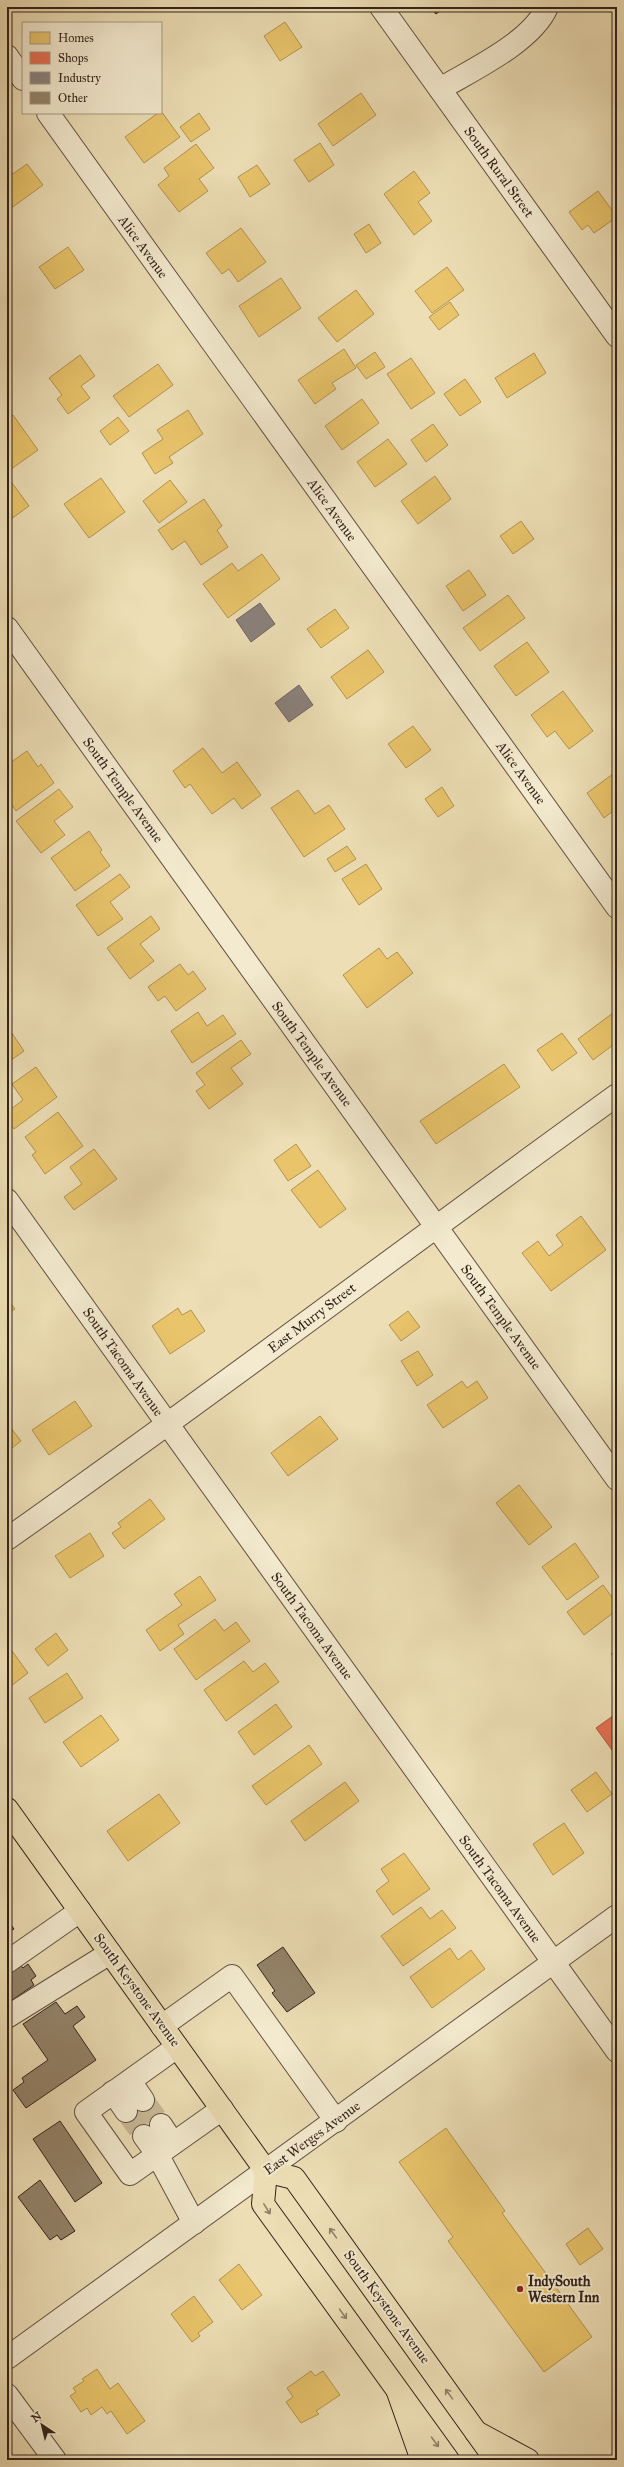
<svg xmlns="http://www.w3.org/2000/svg" width="624" height="2467" font-family="'IM FELL Great Primer',serif">
  <style>
    .homes { fill: #e9c46a; stroke: #b29352 }
    .shops { fill: #e76f51; stroke: #b15841 }
    .industry { fill: #8a817c; stroke: #70645f }
    .building { fill: #94846b; stroke: #33221b }
    .lines { fill: none; stroke-linecap: round; stroke-linejoin: round }
    .minor-tunnel { stroke: #c8b896; stroke-width: 22; stroke-dasharray: 22 11; stroke-linecap: butt }
    .minor-casing { stroke: #625142; stroke-width: 24 }
    .major-casing { stroke: #33221b; stroke-width: 24 }
    .highway-casing { stroke: #33221b; stroke-width: 24 }
    .minor { stroke: #f3eacf; stroke-width: 22 }
    .major { stroke: #eddeb5; stroke-width: 22 }
    .highway { stroke: #eddeb5; stroke-width: 22 }
    .oneway { stroke: #908068 }
    .poi-dot { fill: #8f2418; stroke: #f3eacf; stroke-width: 1.5 }
    .labels { text-anchor: middle; dominant-baseline: central; stroke-width: 4; stroke-linejoin: round; paint-order: stroke }
    .street-label { font-size: 14px; fill: #33221b; stroke: #f3eacf }
    .poi-label { font-size: 14px; font-weight: bold; fill: #33221b; stroke: #f3eacf; text-anchor: start }
  </style>
  <rect width="100%" height="100%" fill="#eddeb5"/>
  <filter id="stains"><feTurbulence type="fractalNoise" baseFrequency=".005" numOctaves="4"/><feColorMatrix values="0 0 0 0 .2 0 0 0 0 .09 0 0 0 0 .02 0 0 0 .5 -.17"/></filter>
  <radialGradient id="worn" r=".72"><stop offset=".6" stop-color="#630" stop-opacity="0"/><stop offset="1" stop-color="#630" stop-opacity=".3"/></radialGradient>
  <!-- homes -->
  <g class="homes">
    <path d="M285,22L302,47L280,61L264,36Z"/>
    <path d="M361,93L376,115L333,146L318,124Z"/>
    <path d="M161,111L180,137L144,163L125,137L158,113H161Z"/>
    <path d="M199,113L210,129L191,142L180,127Z"/>
    <path d="M320,143L334,165L309,182L294,160Z"/>
    <path d="M196,144L214,168L199,179L208,191L179,212L158,185L169,176L164,168Z"/>
    <path d="M27,164L43,185L7,211V178Z"/>
    <path d="M257,165L270,184L250,197L238,177Z"/>
    <path d="M414,171L430,193L418,202L432,221L414,235L384,194Z"/>
    <path d="M598,191L617,217L594,233L588,225L582,230L569,212Z"/>
    <path d="M369,224L381,243L366,253L354,234Z"/>
    <path d="M241,228L266,262L238,282L229,269L222,274L206,253Z"/>
    <path d="M68,247L84,270L55,289L39,267Z"/>
    <path d="M447,267L464,290L432,313L415,291Z"/>
    <path d="M281,278L301,308L259,337L239,306Z"/>
    <path d="M356,290L374,314L337,342L318,318Z"/>
    <path d="M450,302L459,315L439,330L429,317Z"/>
    <path d="M344,349L356,368L332,383L336,389L315,404L298,380Z"/>
    <path d="M375,352L385,367L366,379L356,365Z"/>
    <path d="M534,353L546,373L507,398L495,378Z"/>
    <path d="M80,355L95,376L81,386L90,398L68,414L57,399L62,395L49,378Z"/>
    <path d="M411,358L435,393L411,409L387,374Z"/>
    <path d="M158,364L173,385L129,417L113,396Z"/>
    <path d="M465,379L481,402L460,416L444,394Z"/>
    <path d="M362,399L379,423L342,450L325,426Z"/>
    <path d="M188,410L203,434L169,457L173,463L155,474L142,453L163,439L157,430Z"/>
    <path d="M13,415L38,450L7,472V420Z"/>
    <path d="M118,417L129,431L110,445L100,431Z"/>
    <path d="M433,424L448,445L426,462L411,440Z"/>
    <path d="M388,439L407,464L375,487L357,462Z"/>
    <path d="M7,476L29,506L7,522Z"/>
    <path d="M435,476L451,499L418,524L401,501Z"/>
    <path d="M101,478L125,512L89,538L64,504Z"/>
    <path d="M170,480L187,502L159,523L143,501Z"/>
    <path d="M204,499L222,526L217,530L228,547L201,565L185,541L172,550L158,530Z"/>
    <path d="M521,521L534,539L513,554L500,536Z"/>
    <path d="M262,554L280,579L228,618L203,584L232,563L238,571Z"/>
    <path d="M469,570L486,595L463,611L446,586Z"/>
    <path d="M508,595L525,618L480,651L463,628Z"/>
    <path d="M335,609L349,628L321,648L307,629Z"/>
    <path d="M527,642L549,672L516,696L494,666Z"/>
    <path d="M368,650L384,672L347,699L331,677Z"/>
    <path d="M563,691L593,731L569,749L555,731L547,737L531,715Z"/>
    <path d="M413,726L431,750L406,768L388,744Z"/>
    <path d="M203,748L222,773L237,762L261,795L242,809L234,798L212,814L190,784L185,788L173,771Z"/>
    <path d="M27,751L38,767L41,764L54,783L16,811L7,798V765Z"/>
    <path d="M617,771V808L604,818L587,793Z"/>
    <path d="M442,787L454,806L438,817L425,799Z"/>
    <path d="M59,789L73,807L54,821L65,835L41,853L16,821Z"/>
    <path d="M298,790L315,814L329,805L345,829L304,857L271,808Z"/>
    <path d="M89,831L102,850L100,852L110,866L75,891L51,858Z"/>
    <path d="M347,846L356,859L335,872L327,859Z"/>
    <path d="M366,864L382,889L359,905L342,879Z"/>
    <path d="M120,874L130,887L110,902L123,919L98,936L76,905Z"/>
    <path d="M151,916L160,929L140,944L154,961L130,979L107,948Z"/>
    <path d="M379,948L387,959L397,952L413,973L367,1008L343,975Z"/>
    <path d="M180,964L188,975L193,971L206,989L176,1011L165,996L158,1001L148,987Z"/>
    <path d="M617,1010V1042L593,1060L578,1039Z"/>
    <path d="M198,1012L207,1026L223,1015L236,1034L192,1063L171,1031Z"/>
    <path d="M7,1026L24,1051L7,1063Z"/>
    <path d="M562,1033L577,1053L552,1071L537,1050Z"/>
    <path d="M241,1040L251,1054L231,1068L243,1084L209,1109L196,1091L205,1085L196,1073Z"/>
    <path d="M504,1064L520,1087L436,1144L420,1121Z"/>
    <path d="M36,1067L57,1097L14,1129L7,1119V1112L23,1100L12,1084Z"/>
    <path d="M58,1112L83,1146L45,1174L32,1155L36,1152L25,1137Z"/>
    <path d="M296,1144L311,1166L288,1181L274,1160Z"/>
    <path d="M94,1149L117,1179L74,1210L64,1197L82,1184L70,1167Z"/>
    <path d="M318,1170L346,1209L320,1228L291,1190Z"/>
    <path d="M581,1216L606,1250L551,1291L522,1253L538,1241L549,1256L563,1245L556,1235Z"/>
    <path d="M7,1298L15,1309L7,1314Z"/>
    <path d="M178,1308L182,1315L191,1310L205,1331L170,1354L152,1326Z"/>
    <path d="M408,1311L420,1327L401,1341L389,1325Z"/>
    <path d="M418,1351L433,1375L417,1386L401,1361Z"/>
    <path d="M462,1381L467,1388L477,1381L488,1398L443,1428L427,1405Z"/>
    <path d="M75,1401L92,1426L49,1455L32,1430Z"/>
    <path d="M320,1416L338,1439L288,1476L271,1453Z"/>
    <path d="M10,1427L21,1441L7,1452V1428Z"/>
    <path d="M519,1485L552,1527L529,1545L496,1503Z"/>
    <path d="M150,1499L165,1519L124,1549L112,1533L121,1527L118,1523Z"/>
    <path d="M90,1533L104,1556L70,1578L55,1556Z"/>
    <path d="M575,1543L599,1577L567,1600L542,1567Z"/>
    <path d="M200,1576L216,1600L178,1625L184,1634L160,1651L146,1630L182,1605L174,1594Z"/>
    <path d="M603,1585L617,1604V1610L584,1635L567,1612Z"/>
    <path d="M215,1619L224,1631L236,1622L250,1641L196,1680L174,1649Z"/>
    <path d="M56,1633L68,1650L48,1666L35,1649Z"/>
    <path d="M7,1644L28,1673L11,1686L7,1680Z"/>
    <path d="M617,1649V1662L611,1654Z"/>
    <path d="M244,1661L253,1672L265,1663L279,1682L226,1721L204,1690Z"/>
    <path d="M67,1673L83,1698L45,1723L29,1698Z"/>
    <path d="M276,1704L292,1727L254,1755L238,1732Z"/>
    <path d="M101,1715L119,1740L81,1767L63,1742Z"/>
    <path d="M309,1745L322,1764L266,1805L252,1786Z"/>
    <path d="M596,1772L612,1794L587,1812L571,1790Z"/>
    <path d="M345,1782L359,1801L305,1841L291,1821Z"/>
    <path d="M159,1794L180,1823L128,1861L107,1831Z"/>
    <path d="M564,1823L584,1853L553,1875L533,1844Z"/>
    <path d="M404,1853L430,1889L393,1915L376,1891L389,1881L381,1869Z"/>
    <path d="M421,1907L430,1919L442,1910L456,1928L403,1966L381,1936Z"/>
    <path d="M450,1948L458,1960L471,1950L485,1969L432,2008L410,1977Z"/>
    <path d="M446,2128L505,2211L502,2213L592,2337L544,2372L448,2241L453,2237L399,2162Z"/>
    <path d="M588,2228L603,2249L580,2265L566,2244Z"/>
    <path d="M239,2264L262,2295L242,2310L219,2280Z"/>
    <path d="M194,2296L213,2322L198,2333L200,2336L192,2342L171,2314Z"/>
    <path d="M97,2369L110,2389L118,2383L145,2421L127,2434L111,2411L107,2414L102,2407L91,2415L87,2408L81,2412L70,2396L76,2392L73,2388L84,2381L82,2379Z"/>
    <path d="M311,2371L315,2376L323,2371L340,2395L316,2411L319,2414L301,2423L286,2402L293,2397L287,2388Z"/>
  </g>
  <!-- shops -->
  <path class="shops" d="M617,1713V1757L596,1728Z"/>
  <!-- industry -->
  <g class="industry">
    <path d="M260,603L275,624L251,642L236,620Z"/>
    <path d="M299,685L313,705L289,722L275,703Z"/>
  </g>
  <!-- building -->
  <g class="building">
    <path d="M430,7H445L436,14Z"/>
    <path d="M7,1919L14,1929L7,1933Z"/>
    <path d="M283,1947L315,1993L287,2012L272,1993L275,1991L257,1965Z"/>
    <path d="M19,1963L23,1968L28,1964L36,1976L31,1980L34,1985L12,2000L7,1992V1971Z"/>
    <path d="M56,2002L65,2014L77,2006L85,2017L73,2026L96,2060L26,2108L13,2090L24,2082L22,2078L48,2060L23,2024Z"/>
    <path d="M60,2121L102,2183L75,2202L33,2139Z"/>
    <path d="M40,2180L75,2231L61,2240L57,2235L50,2240L18,2197Z"/>
  </g>
  <g class="lines">
    <!-- minor-tunnel -->
    <g class="minor-tunnel">
      <path d="M143,2100L161,2125"/>
      <path d="M126,2111L144,2136"/>
    </g>
    <defs>
      <g id="minor">
        <path d="M381,7L617,336"/>
        <path d="M7,56L23,79"/>
        <path d="M440,89C472,70 532,42 547,7"/>
        <path d="M48,113L617,907"/>
        <path d="M7,628L617,1479"/>
        <path d="M7,1200L617,2051"/>
        <path d="M7,1539C213,1394 413,1242 617,1095"/>
        <path d="M7,1962L80,1911"/>
        <path d="M7,2017L110,1953"/>
        <path d="M162,2026L232,1976L336,2121"/>
        <path d="M177,2047L86,2112L130,2174L222,2109"/>
        <path d="M130,2081L143,2100"/>
        <path d="M113,2092L126,2111"/>
        <path d="M161,2125L173,2143"/>
        <path d="M144,2136L157,2154L194,2223"/>
        <path d="M7,2358L617,1916"/>
        <path d="M7,2395L55,2460"/>
      </g>
      <g id="major">
        <path d="M7,1809L266,2171L294,2178L496,2460"/>
        <path d="M266,2171L263,2204L448,2460"/>
      </g>
      <g id="highway">
        <path d="M398,2392L422,2460"/>
        <path d="M476,2432L528,2460"/>
      </g>
    </defs>
    <!-- minor casing -->
    <use href="#minor" class="minor-casing"/>
    <!-- major casing -->
    <use href="#major" class="major-casing"/>
    <!-- highway casing -->
    <use href="#highway" class="highway-casing"/>
    <!-- minor -->
    <use href="#minor" class="minor"/>
    <!-- major -->
    <use href="#major" class="major"/>
    <!-- highway -->
    <use href="#highway" class="highway"/>
  </g>
  <!-- one-way arrows -->
  <defs><path id="oneway-shaft" d="M-6 0H5M1.5-3L5.5 0L1.5 3" fill="none" stroke-width="1.6" stroke-linecap="round" stroke-linejoin="round"/></defs>
  <g class="oneway">
    <use href="#oneway-shaft" transform="translate(267 2209) rotate(58)"/>
    <use href="#oneway-shaft" transform="translate(333 2233) rotate(-126)"/>
    <use href="#oneway-shaft" transform="translate(343 2314) rotate(54)"/>
    <use href="#oneway-shaft" transform="translate(449 2394) rotate(-126)"/>
    <use href="#oneway-shaft" transform="translate(435 2442) rotate(54)"/>
  </g>
  <!-- markers -->
  <circle class="poi-dot" cx="520" cy="2289" r="4"/>
  <g class="labels">
    <!-- street labels -->
    <g class="street-label">
      <text transform="translate(499 172) rotate(54)">South Rural Street</text>
      <text transform="translate(143 247) rotate(54)">Alice Avenue</text>
      <text transform="translate(332 510) rotate(54)">Alice Avenue</text>
      <text transform="translate(521 773) rotate(54)">Alice Avenue</text>
      <text transform="translate(123 790) rotate(54)">South Temple Avenue</text>
      <text transform="translate(312 1054) rotate(54)">South Temple Avenue</text>
      <text transform="translate(501 1317) rotate(54)">South Temple Avenue</text>
      <text transform="translate(312 1318) rotate(-37)">East Murry Street</text>
      <text transform="translate(123 1362) rotate(55)">South Tacoma Avenue</text>
      <text transform="translate(312 1626) rotate(54)">South Tacoma Avenue</text>
      <text transform="translate(500 1889) rotate(54)">South Tacoma Avenue</text>
      <text transform="translate(137 1990) rotate(54)">South Keystone Avenue</text>
      <text transform="translate(312 2138) rotate(-36)">East Werges Avenue</text>
      <text transform="translate(387 2307) rotate(54)">South Keystone Avenue</text>
    </g>
    <!-- poi labels -->
    <g class="poi-label">
      <text x="528" y="2281">IndySouth<tspan x="528" dy="16">Western Inn</tspan></text>
    </g>
  </g>
  <!-- margin -->
  <rect width="624" height="2467" fill="none" stroke="#eddeb5" stroke-width="24"/>
  <rect x="8" y="8" width="608" height="2451" fill="none" stroke="#33221b" stroke-width="2"/>
  <rect x="12" y="12" width="600" height="2443" fill="none" stroke="#33221b"/>
  <!-- legend -->
  <rect x="22" y="22" width="140" height="92" fill="#f3eacf" stroke="#a69a87"/>
  <rect x="30" y="32" width="20" height="12" fill="#e9c46a" stroke="#a69a87"/>
  <text x="58" y="42" font-size="12" fill="#33221b">Homes</text>
  <rect x="30" y="52" width="20" height="12" fill="#e76f51" stroke="#a69a87"/>
  <text x="58" y="62" font-size="12" fill="#33221b">Shops</text>
  <rect x="30" y="72" width="20" height="12" fill="#8a817c" stroke="#a69a87"/>
  <text x="58" y="82" font-size="12" fill="#33221b">Industry</text>
  <rect x="30" y="92" width="20" height="12" fill="#94846b" stroke="#a69a87"/>
  <text x="58" y="102" font-size="12" fill="#33221b">Other</text>
  <!-- north arrow -->
  <g transform="translate(42 2425) rotate(325)" stroke="#f3eacf" stroke-width="3" paint-order="stroke">
  <path d="M0-3L7 15L0 10L-7 15Z" fill="#33221b"/>
  <text y="-6" font-size="11" font-weight="bold" text-anchor="middle" fill="#33221b">N</text>
  </g>
  <rect width="100%" height="100%" filter="url(#stains)"/>
  <rect width="100%" height="100%" fill="url(#worn)"/>
</svg>
